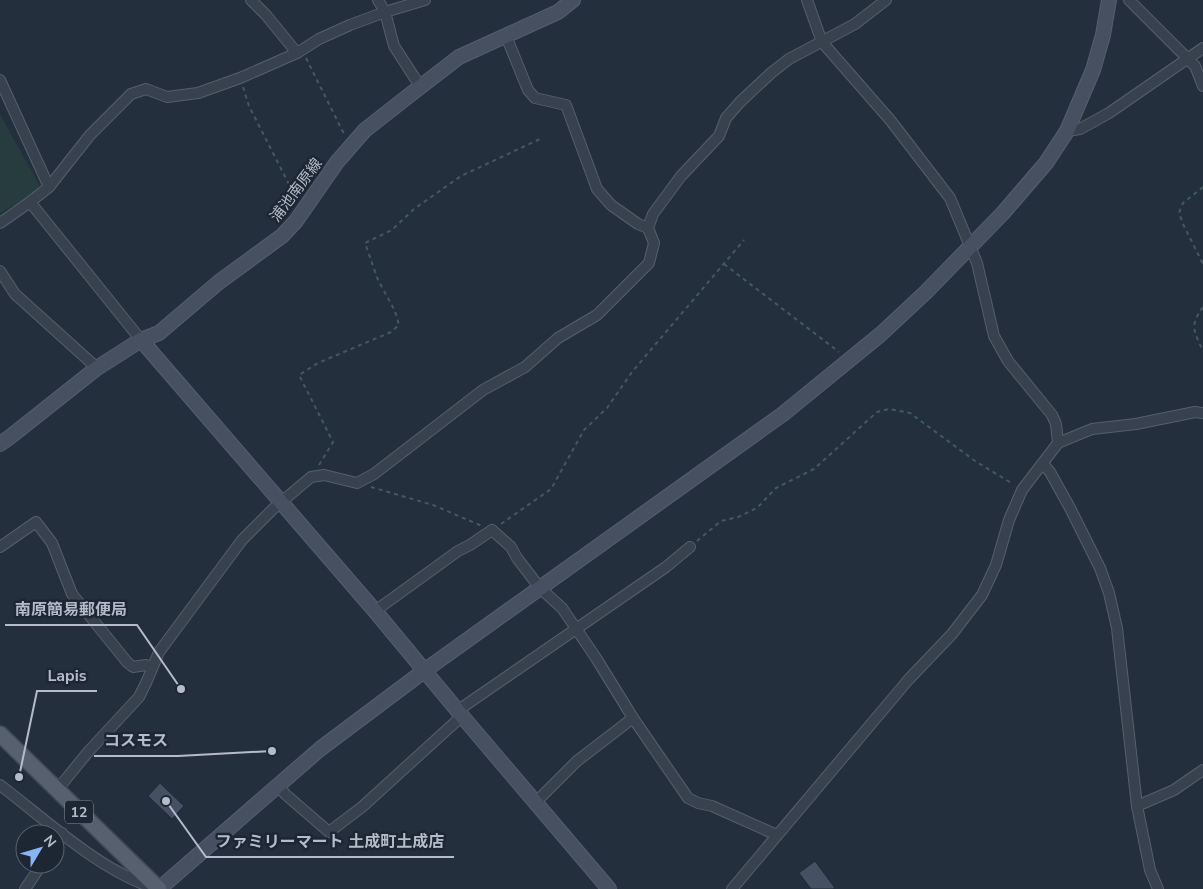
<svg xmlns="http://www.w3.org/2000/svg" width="1203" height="889" font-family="'Nunito Sans','Noto Sans JP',sans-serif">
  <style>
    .green { fill: #263c3f }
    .building { fill: #455162; stroke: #1f2835 }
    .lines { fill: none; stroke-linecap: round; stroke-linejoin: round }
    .street-casing { stroke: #565f6c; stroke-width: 12 }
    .secondary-casing { stroke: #565f6c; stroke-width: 16 }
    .primary-casing { stroke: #414a57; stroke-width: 18 }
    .path { stroke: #44595c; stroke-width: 2; stroke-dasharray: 4 4; stroke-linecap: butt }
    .street { stroke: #38414e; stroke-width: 10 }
    .secondary { stroke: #465061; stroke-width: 14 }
    .primary { stroke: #56606e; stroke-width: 15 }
    .labels { text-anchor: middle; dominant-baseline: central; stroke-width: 5; stroke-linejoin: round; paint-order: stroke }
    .shield { fill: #1d2633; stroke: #878f9c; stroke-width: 1 }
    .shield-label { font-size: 14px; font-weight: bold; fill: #b4bcc9 }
    .street-label { font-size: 15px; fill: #b4bcc9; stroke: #1d2633 }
    .leader { fill: none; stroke: #b4bcc9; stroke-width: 2 }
    .callout-dot { fill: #b4bcc9; stroke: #1d2633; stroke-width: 2 }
    .callout-label { font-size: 16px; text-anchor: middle; font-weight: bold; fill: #b4bcc9; stroke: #1d2633; stroke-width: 5; stroke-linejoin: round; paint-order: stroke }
  </style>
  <rect width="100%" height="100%" fill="#242f3e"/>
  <!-- green -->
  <path class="green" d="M0,115L40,186L30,196L0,213Z"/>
  <!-- building -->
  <g class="building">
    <path d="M160,783L184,806L172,819L148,796Z"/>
    <path d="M815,861L835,888L833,889H811L799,873Z"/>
  </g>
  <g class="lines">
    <defs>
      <g id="street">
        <path d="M251,0L266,15L297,53"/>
        <path d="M378,0L385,12L394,46L420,86"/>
        <path d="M807,0L822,42L891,121L950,198L977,263L994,336L1008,361L1052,415L1056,424L1058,443"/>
        <path d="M1129,0L1195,66L1203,86"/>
        <path d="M506,36L528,90L535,98L566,105L597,189L611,205L638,224L648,228"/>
        <path d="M0,80L49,187"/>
        <path d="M1067,131L1080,129L1109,113L1203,48"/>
        <path d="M30,202L49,187L90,135L131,94L146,89L167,97L198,93L240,78L297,53L319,39L350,25L385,12L425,0"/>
        <path d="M0,223L30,202L141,340"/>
        <path d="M0,271L15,294L97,368"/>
        <path d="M1043,464L1050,472L1070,508L1100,568L1109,593L1117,628L1137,806L1150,870L1158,889"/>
        <path d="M0,547L36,522L52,543L72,594L127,662L133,667L146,665L152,668"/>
        <path d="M375,611L458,551L470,545L492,530L511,547L517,558L540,588L562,608L596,658L633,718L688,798L698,803L712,806L777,835"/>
        <path d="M457,711L666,567L690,547"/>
        <path d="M278,784L285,794L329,832L362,807L462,716"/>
        <path d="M0,785C46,820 99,870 154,888"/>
        <path d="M57,790L88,752L139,697L146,683L159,652L242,540L273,509L311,477L324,475L357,483L374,474L483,390L525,367L558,338L597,315L649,263L654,243L648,228L653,214L681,176L719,136L726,118L740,102L771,73L789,59L855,24L886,0"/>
        <path d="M536,802L577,761L633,718"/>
        <path d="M1137,806L1174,790L1203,770"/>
        <path d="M55,844L62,833"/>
        <path d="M25,889L42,864"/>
        <path d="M732,889L909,679L952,634L982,595L996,565L1009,520L1022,490L1058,443L1092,429L1136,424L1195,412L1203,413"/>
      </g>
      <g id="secondary">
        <path d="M141,340L375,611L462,716L609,889"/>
        <path d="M0,444L10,437L97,368L141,340L159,333L219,282L282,236L296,221L337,162L365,130L411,94L459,57L558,12L573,0"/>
        <path d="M159,889L320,749L424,671L783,414L881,334L926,292L1003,213L1046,163L1067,131L1093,70L1103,35L1109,0"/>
      </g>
      <path id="primary" d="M0,734L159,889"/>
    </defs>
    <!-- street casing -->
    <use href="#street" class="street-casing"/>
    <!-- secondary casing -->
    <use href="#secondary" class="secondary-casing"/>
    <!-- primary casing -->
    <use href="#primary" class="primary-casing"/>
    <!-- path -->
    <g class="path">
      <path d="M306,58L344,134"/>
      <path d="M243,87L249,106L297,200"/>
      <path d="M1203,187L1183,203L1179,213L1183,224L1203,264"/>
      <path d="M724,264L839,352"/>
      <path d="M1203,307C1189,326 1194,331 1203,351"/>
      <path d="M319,465L333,442L299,375L318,363L391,332L399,325L395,311L378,280L365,243L392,230L414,209L461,176L540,139"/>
      <path d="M371,487L433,505L482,526"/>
      <path d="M501,524L551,489L584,430L607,408L632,372L744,240"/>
      <path d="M697,541L721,521L738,517L757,508L776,488L814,469L877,412L889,409L910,413L975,461L1013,484"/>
    </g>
    <!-- street -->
    <use href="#street" class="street"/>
    <!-- secondary -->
    <use href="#secondary" class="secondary"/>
    <!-- primary -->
    <use href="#primary" class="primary"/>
  </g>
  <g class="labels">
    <!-- shield labels -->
    <rect class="shield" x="65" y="800.5" width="28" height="23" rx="4"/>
    <g class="shield-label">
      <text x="79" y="812">12</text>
    </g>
    <!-- street labels -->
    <g class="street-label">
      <text transform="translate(296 190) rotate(-53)">浦池南原線</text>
    </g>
  </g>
  <!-- callouts -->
  <path class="leader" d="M181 689L137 625H5M19 777L37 691H97M272 751L178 756H94M166 801L206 857H454"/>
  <g class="callout-dot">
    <circle cx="181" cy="689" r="5"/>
    <circle cx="19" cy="777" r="5"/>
    <circle cx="272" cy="751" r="5"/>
    <circle cx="166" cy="801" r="5"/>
  </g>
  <g class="callout-label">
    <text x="71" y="615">南原簡易郵便局</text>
    <text x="67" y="681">Lapis</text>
    <text x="136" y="746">コスモス</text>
    <text x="330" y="847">ファミリーマート 土成町土成店</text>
  </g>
  <!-- north arrow -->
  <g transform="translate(40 849) rotate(52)"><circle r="24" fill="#1d2633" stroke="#59626f"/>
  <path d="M0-4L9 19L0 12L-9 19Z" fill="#8ab4f8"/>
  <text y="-8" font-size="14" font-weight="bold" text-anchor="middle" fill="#b4bcc9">N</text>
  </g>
</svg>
